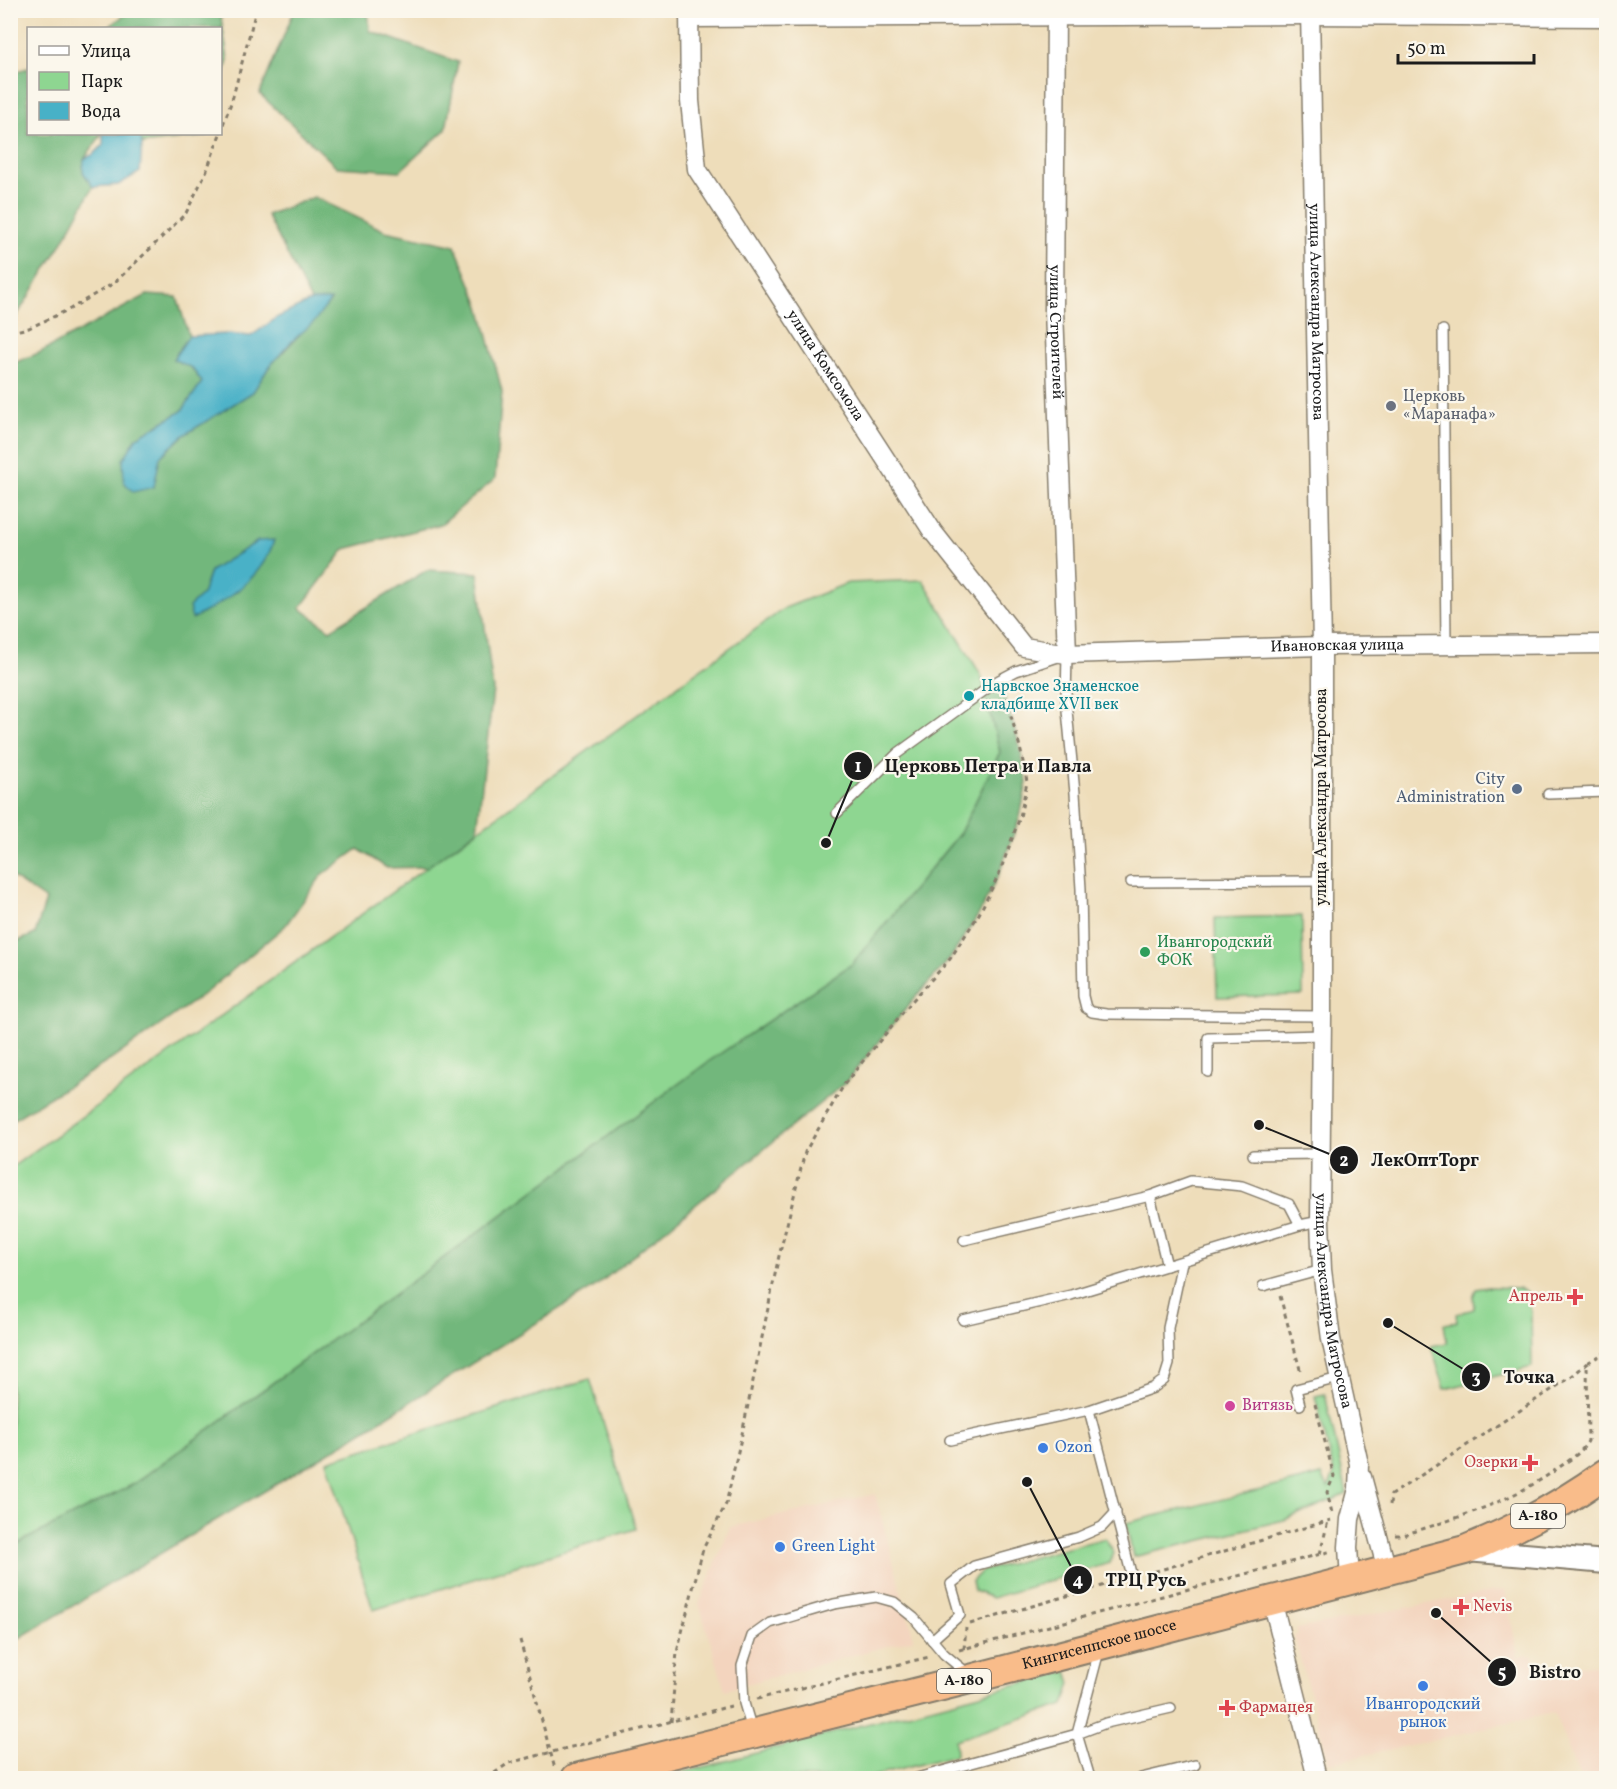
<svg xmlns="http://www.w3.org/2000/svg" width="1617" height="1789" font-family="Vollkorn,serif">
  <style>
    .built { fill: #f3d4be }
    .green { fill: #8ed691; stroke: #557956; stroke-width: 1.5 }
    .forest { fill: #72b77b; stroke: #476a4c; stroke-width: 1.5 }
    .water { fill: #48b1c7; stroke: #326672; stroke-width: 1.5 }
    .lines { fill: none; stroke-linecap: round; stroke-linejoin: round }
    .service-casing { stroke: #857c6b; stroke-width: 12 }
    .minor-casing { stroke: #857c6b; stroke-width: 21 }
    .tertiary-casing { stroke: #857c6b; stroke-width: 26 }
    .trunk-casing { stroke: #857c6b; stroke-width: 32 }
    .path { stroke: #857c6b; stroke-width: 3; stroke-dasharray: 4.5 4.5; stroke-linecap: butt }
    .service { stroke: #fff; stroke-width: 9 }
    .minor { stroke: #fff; stroke-width: 18 }
    .tertiary { stroke: #fff; stroke-width: 22 }
    .trunk { stroke: #f9bc8a; stroke-width: 28 }
    .worship-dot { fill: #6b7280; stroke: #fbf7ec; stroke-width: 2 }
    .culture-dot { fill: #0f9aa8; stroke: #fbf7ec; stroke-width: 2 }
    .service-dot { fill: #5c6f8a; stroke: #fbf7ec; stroke-width: 2 }
    .leisure-dot { fill: #2e9e5b; stroke: #fbf7ec; stroke-width: 2 }
    .health-dot { fill: #e0444e; stroke: #fbf7ec; stroke-width: 2 }
    .hotel-dot { fill: #d1479c; stroke: #fbf7ec; stroke-width: 2 }
    .shop-dot { fill: #3f7fe0; stroke: #fbf7ec; stroke-width: 2 }
    .labels { text-anchor: middle; dominant-baseline: central; stroke-width: 4.5; stroke-linejoin: round; paint-order: stroke }
    .shield { fill: #fbf7ec; stroke: #5f5e5a; stroke-width: 1.5 }
    .shield-label { font-size: 15px; font-weight: bold; fill: #1c1c1c }
    .street-label { font-size: 16px; fill: #1c1c1c; stroke: #fbf7ec }
    .worship-label { font-size: 16px; fill: #5b616d; stroke: #fbf7ec; text-anchor: start }
    .culture-label { font-size: 16px; fill: #0d838f; stroke: #fbf7ec; text-anchor: start }
    .service-label { font-size: 16px; fill: #4e5e75; stroke: #fbf7ec; text-anchor: end }
    .leisure-label { font-size: 16px; fill: #27864d; stroke: #fbf7ec; text-anchor: start }
    .health-label { font-size: 16px; fill: #be3a42; stroke: #fbf7ec; text-anchor: end }
    .hotel-label { font-size: 16px; fill: #b23c85; stroke: #fbf7ec; text-anchor: start }
    .shop-label { font-size: 16px; fill: #366cbe; stroke: #fbf7ec; text-anchor: start }
    .leader { fill: none; stroke: #1c1c1c; stroke-width: 2 }
    .callout-dot { fill: #1c1c1c; stroke: #fbf7ec; stroke-width: 2 }
    .mark-label { font-size: 18px; text-anchor: middle; font-weight: bold; fill: #fff }
    .callout-label { font-size: 18px; text-anchor: middle; font-weight: bold; fill: #1c1c1c; stroke: #fbf7ec; stroke-width: 4.5; stroke-linejoin: round; paint-order: stroke }
  </style>
  <rect width="100%" height="100%" fill="#fbf7ec"/>
  <filter id="ink" filterUnits="userSpaceOnUse"><feTurbulence type="fractalNoise" baseFrequency=".0167" numOctaves="2"/><feDisplacementMap in="SourceGraphic" scale="12" xChannelSelector="R" yChannelSelector="G"/><feConvolveMatrix kernelMatrix="1 2 1 2 8 2 1 2 1" color-interpolation-filters="sRGB"/></filter>
  <filter id="wash" filterUnits="userSpaceOnUse"><feTurbulence type="fractalNoise" baseFrequency=".008" numOctaves="4" result="noise"/><feDisplacementMap in="SourceGraphic" scale="24" xChannelSelector="R" yChannelSelector="G"/><feGaussianBlur stdDeviation="1.35" result="paint"/><feColorMatrix in="noise" values="0 0 0 0 0 0 0 0 0 0 0 0 0 0 0 0 0 1.4 0 .05"/><feComposite in="paint" operator="in"/></filter>
  <g filter="url(#wash)">
    <rect width="100%" height="100%" fill="#eeddba"/>
    <!-- built -->
    <g class="built">
      <path d="M875,1494L914,1639L725,1690L699,1604L730,1527Z"/>
      <path d="M1505,1589L1518,1656L1532,1655L1534,1664L1606,1665V1778H1580L1554,1713L1329,1763L1294,1636L1298,1635L1296,1629Z"/>
    </g>
    <!-- green -->
    <g class="green">
      <path d="M923,580L981,675L1000,752L960,833L852,964L708,1062L391,1297L113,1499L11,1550V1168L785,608L848,583Z"/>
      <path d="M1302,916L1303,995L1217,997L1215,918Z"/>
      <path d="M1488,1287L1519,1288L1527,1292L1531,1313L1532,1367L1445,1389L1431,1346L1447,1343L1444,1324L1457,1322L1456,1314L1474,1309L1473,1297L1476,1289Z"/>
      <path d="M590,1379L636,1529L373,1610L327,1461Z"/>
      <path d="M1325,1394L1347,1494L1284,1520L1133,1557L1126,1523L1322,1475L1328,1488L1334,1474L1315,1396Z"/>
      <path d="M1105,1538L1114,1553L1110,1563L992,1598L974,1591L972,1581L982,1571Z"/>
      <path d="M1067,1671L1071,1683L1064,1705L955,1740L956,1755L867,1778H672L677,1774Z"/>
    </g>
    <!-- forest -->
    <g class="forest">
      <path d="M130,11H220L228,60L221,86L220,28H107Z"/>
      <path d="M294,11H368L370,31L458,62L446,129L400,171L337,167L261,95L260,93Z"/>
      <path d="M28,68V134H102L84,159L83,172L93,187L59,248L11,325L10,73Z"/>
      <path d="M140,134H207L206,136L142,144Z"/>
      <path d="M314,197L385,231L455,246L480,306L502,391L495,479L441,524L345,549L300,608L330,630L427,570L478,573L493,690L477,830L427,867L387,868L358,849L322,875L285,926L204,994L112,1059L11,1121V944L35,934L46,900L11,876V364L39,353L147,295L177,297L189,336L173,359L192,368L202,382L182,411L137,437L160,457L184,435L253,392L269,367L331,301H311L267,215Z"/>
      <path d="M999,680L1020,747L1027,782L1020,817L999,874L979,914L950,959L913,1000L845,1083L596,1286L325,1455L11,1643V1547L132,1485L391,1297L708,1062L852,964L960,833L1000,752L984,691Z"/>
    </g>
    <!-- water -->
    <g class="water">
      <path d="M103,134H140L142,144L140,172L118,185L93,187L83,172L84,159L94,154L103,145Z"/>
      <path d="M331,300L314,322L290,343L269,367L253,392L184,435L160,457L154,487L133,492L124,482L123,460L137,437L182,411L202,382L192,368L173,359L189,336L227,334L251,336L278,317L311,301Z"/>
      <path d="M274,540C263,578 225,602 192,619L189,607L202,595L210,571L258,541Z"/>
    </g>
  </g>
  <g filter="url(#ink)">
    <g class="lines">
      <defs>
        <g id="service">
          <path d="M1443,330L1446,645"/>
          <path d="M1548,794L1606,792"/>
          <path d="M837,813L898,753L999,680L1016,671L1067,654L1066,700L1075,793L1081,889L1083,996L1086,1008L1092,1012L1106,1014L1322,1016"/>
          <path d="M1131,882L1322,881"/>
          <path d="M1208,1072V1038L1322,1035"/>
          <path d="M1253,1155L1321,1154"/>
          <path d="M1150,1196L1167,1266"/>
          <path d="M964,1240L1150,1196L1191,1181L1242,1186L1289,1204L1300,1225"/>
          <path d="M1263,1286L1322,1270"/>
          <path d="M963,1320L1071,1295L1300,1225L1320,1221"/>
          <path d="M1300,1405L1296,1389L1339,1378"/>
          <path d="M1089,1410L1132,1577"/>
          <path d="M950,1440L1089,1410L1153,1388L1164,1380L1169,1364L1168,1328L1182,1262"/>
          <path d="M932,1640L960,1615L951,1584L974,1566L1079,1537L1102,1527L1116,1512"/>
          <path d="M752,1730L744,1703L742,1666L752,1636L770,1623L834,1604L876,1597L894,1602L914,1618L944,1654L967,1673"/>
          <path d="M917,1778L1077,1734L1099,1651"/>
          <path d="M1090,1778L1077,1734L1106,1723L1171,1708"/>
          <path d="M1141,1778L1195,1765"/>
        </g>
        <g id="minor">
          <path id="s1" d="M689,10L690,101L697,169L933,532L1024,647L1067,654L1322,646L1606,644"/>
          <path id="s2" d="M1056,10L1054,310L1067,654"/>
          <path id="s3" d="M1310,10L1322,646V1016L1320,1221L1322,1270L1331,1339L1359,1464L1358,1489L1350,1519L1348,1547L1350,1579"/>
          <path d="M689,18L1310,15L1606,17"/>
          <path d="M1362,1477L1387,1570"/>
          <path d="M1272,1600L1317,1778"/>
          <path d="M648,1760L654,1778"/>
        </g>
        <path id="tertiary" d="M1467,1550L1606,1562"/>
        <g id="trunk">
          <path id="s4" d="M576,1778L974,1678L1465,1550C1515,1530 1563,1504 1606,1473"/>
        </g>
      </defs>
      <!-- service casing -->
      <use href="#service" class="service-casing"/>
      <!-- minor casing -->
      <use href="#minor" class="minor-casing"/>
      <!-- tertiary casing -->
      <use href="#tertiary" class="tertiary-casing"/>
      <!-- trunk casing -->
      <use href="#trunk" class="trunk-casing"/>
      <!-- path -->
      <g class="path">
        <path d="M636,10L673,16"/>
        <path d="M220,133L232,100L256,10"/>
        <path d="M10,332L29,328L70,309L114,283L152,247L186,213L207,170L220,134"/>
        <path d="M1280,1296L1301,1373"/>
        <path d="M1315,1404L1334,1476L1327,1492L1332,1513"/>
        <path d="M1390,1505L1391,1495L1571,1377L1587,1363"/>
        <path d="M1395,1535H1403C1458,1518 1514,1501 1561,1466C1571,1459 1582,1452 1588,1441L1587,1363L1606,1352"/>
        <path d="M1320,1554L1328,1521"/>
        <path d="M1146,1574L1331,1520"/>
        <path d="M970,1624L1119,1581"/>
        <path d="M520,1640L555,1769"/>
        <path d="M964,1649L966,1628"/>
        <path d="M959,1650L1332,1551"/>
        <path d="M757,1699L929,1657"/>
        <path d="M671,1722L677,1652L703,1549L726,1504L742,1434L778,1260L805,1152L845,1083L913,1000L950,959L979,914L999,874L1020,817L1027,782L1020,747L1004,692"/>
        <path d="M487,1778L509,1763L731,1706"/>
      </g>
      <!-- service -->
      <use href="#service" class="service"/>
      <!-- minor -->
      <use href="#minor" class="minor"/>
      <!-- tertiary -->
      <use href="#tertiary" class="tertiary"/>
      <!-- trunk -->
      <use href="#trunk" class="trunk"/>
    </g>
  </g>
  <!-- markers -->
  <circle class="worship-dot" cx="1391" cy="406" r="6"/>
  <circle class="culture-dot" cx="969" cy="696" r="6"/>
  <circle class="service-dot" cx="1517" cy="789" r="6"/>
  <circle class="leisure-dot" cx="1145" cy="952" r="6"/>
  <g class="health-dot">
    <path d="M1572 1288h6v6h6v6h-6v6h-6v-6h-6v-6h6z"/>
    <path d="M1527 1454h6v6h6v6h-6v6h-6v-6h-6v-6h6z"/>
    <path d="M1458 1598h6v6h6v6h-6v6h-6v-6h-6v-6h6z"/>
    <path d="M1224 1699h6v6h6v6h-6v6h-6v-6h-6v-6h6z"/>
  </g>
  <circle class="hotel-dot" cx="1230" cy="1406" r="6"/>
  <g class="shop-dot">
    <circle cx="1043" cy="1448" r="6"/>
    <circle cx="780" cy="1547" r="6"/>
    <circle cx="1423" cy="1686" r="6"/>
  </g>
  <g class="labels">
    <!-- shield labels -->
    <g class="shield">
      <rect x="1511" y="1504" width="54" height="24" rx="4.5"/>
      <rect x="937" y="1669" width="54" height="24" rx="4.5"/>
    </g>
    <g class="shield-label">
      <text x="1538" y="1516">А-180</text>
      <text x="964" y="1681">А-180</text>
    </g>
    <!-- street labels -->
    <g class="street-label">
      <text stroke="none"><textPath href="#s3" startOffset="302">улица Александра Матросова</textPath></text>
      <text stroke="none"><textPath href="#s2" startOffset="322">улица Строителей</textPath></text>
      <text stroke="none"><textPath href="#s1" startOffset="394">улица Комсомола</textPath></text>
      <text stroke="none"><textPath href="#s1" startOffset="1053">Ивановская улица</textPath></text>
      <text transform="translate(1322 797) rotate(-90)">улица Александра Матросова</text>
      <text stroke="none"><textPath href="#s3" startOffset="1292">улица Александра Матросова</textPath></text>
      <text stroke="none"><textPath href="#s4" startOffset="540">Кингисеппское шоссе</textPath></text>
    </g>
    <!-- worship labels -->
    <g class="worship-label">
      <text x="1403" y="397">Церковь<tspan x="1403" dy="18">«Маранафа»</tspan></text>
    </g>
    <!-- culture labels -->
    <g class="culture-label">
      <text x="981" y="687">Нарвское Знаменское<tspan x="981" dy="18">кладбище XVII век</tspan></text>
    </g>
    <!-- service labels -->
    <g class="service-label">
      <text x="1505" y="780">City<tspan x="1505" dy="18">Administration</tspan></text>
    </g>
    <!-- leisure labels -->
    <g class="leisure-label">
      <text x="1157" y="943">Ивангородский<tspan x="1157" dy="18">ФОК</tspan></text>
    </g>
    <!-- health labels -->
    <g class="health-label">
      <text x="1563" y="1297">Апрель</text>
      <text x="1518" y="1463">Озерки</text>
      <text x="1473" y="1607" text-anchor="start">Nevis</text>
      <text x="1239" y="1708" text-anchor="start">Фармацея</text>
    </g>
    <!-- hotel labels -->
    <g class="hotel-label">
      <text x="1242" y="1406">Витязь</text>
    </g>
    <!-- shop labels -->
    <g class="shop-label">
      <text x="1055" y="1448">Ozon</text>
      <text x="792" y="1547">Green Light</text>
      <text x="1423" y="1705" text-anchor="middle">Ивангородский<tspan x="1423" dy="18">рынок</tspan></text>
    </g>
  </g>
  <!-- callouts -->
  <path class="leader" d="M826 843L858 766M1259 1125L1344 1160M1388 1323L1476 1377M1027 1482L1078 1580M1436 1613L1502 1672"/>
  <g class="callout-dot">
    <circle cx="826" cy="843" r="6"/>
    <circle cx="1259" cy="1125" r="6"/>
    <circle cx="1388" cy="1323" r="6"/>
    <circle cx="1027" cy="1482" r="6"/>
    <circle cx="1436" cy="1613" r="6"/>
    <circle cx="858" cy="766" r="15"/>
    <circle cx="1344" cy="1160" r="15"/>
    <circle cx="1476" cy="1377" r="15"/>
    <circle cx="1078" cy="1580" r="15"/>
    <circle cx="1502" cy="1672" r="15"/>
  </g>
  <g class="mark-label">
    <text x="858" y="772">1</text>
    <text x="1344" y="1166">2</text>
    <text x="1476" y="1383">3</text>
    <text x="1078" y="1586">4</text>
    <text x="1502" y="1678">5</text>
  </g>
  <g class="callout-label">
    <text x="988" y="772">Церковь Петра и Павла</text>
    <text x="1425" y="1166">ЛекОптТорг</text>
    <text x="1529" y="1383">Точка</text>
    <text x="1146" y="1586">ТРЦ Русь</text>
    <text x="1555" y="1678">Bistro</text>
  </g>
  <!-- margin -->
  <rect width="1617" height="1789" fill="none" stroke="#fbf7ec" stroke-width="36"/>
  <!-- legend -->
  <rect x="27" y="27" width="195" height="108" fill="#fbf7ec" stroke="#a29f99" stroke-width="1.5"/>
  <rect x="39" y="46" width="30" height="9" fill="#ffffff" stroke="#a29f99" stroke-width="1.5"/>
  <text x="81" y="57" font-size="18" fill="#1c1c1c">Улица</text>
  <rect x="39" y="72" width="30" height="18" fill="#8ed691" stroke="#a29f99" stroke-width="1.5"/>
  <text x="81" y="87" font-size="18" fill="#1c1c1c">Парк</text>
  <rect x="39" y="102" width="30" height="18" fill="#48b1c7" stroke="#a29f99" stroke-width="1.5"/>
  <text x="81" y="117" font-size="18" fill="#1c1c1c">Вода</text>
  <!-- scale -->
  <path d="M1398 54v9h136v-9" fill="none" stroke="#1c1c1c" stroke-width="3"/>
  <text x="1407" y="54" font-size="18" fill="#1c1c1c" stroke="#fbf7ec" stroke-width="4.5" paint-order="stroke">50 m</text>
</svg>
